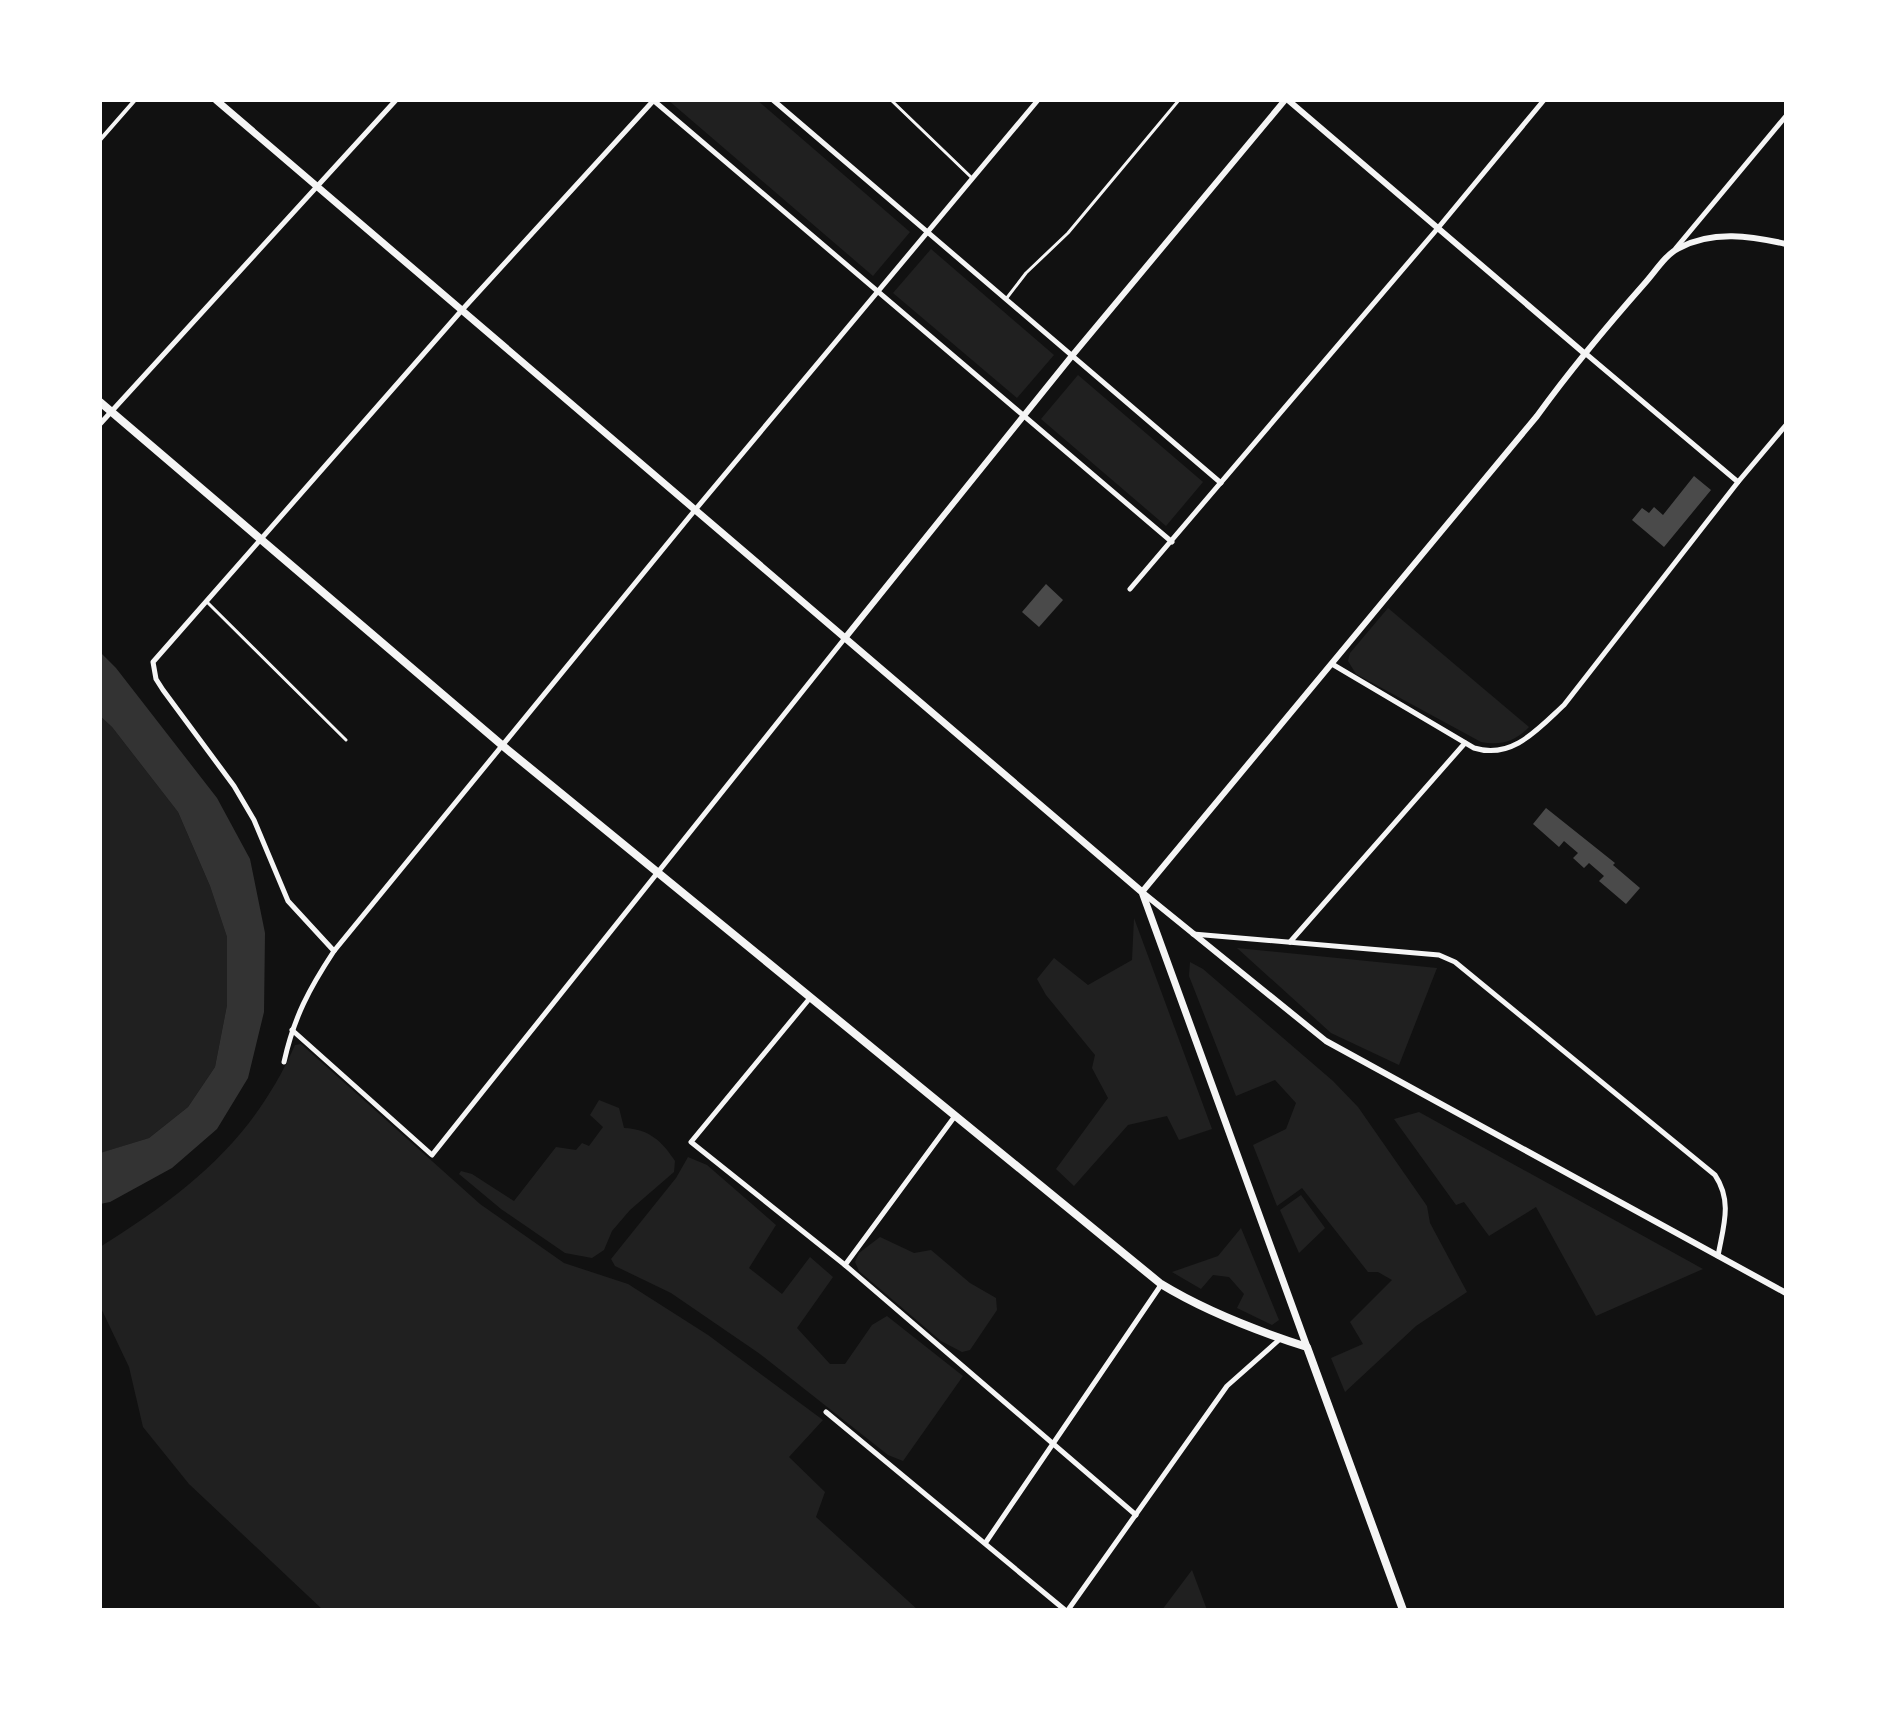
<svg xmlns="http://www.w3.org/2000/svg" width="1886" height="1710" font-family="Rubik,sans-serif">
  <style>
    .green { fill: #202020 }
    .water { fill: #333 }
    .building { fill: #4a4a4a }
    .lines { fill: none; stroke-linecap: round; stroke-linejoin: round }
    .service { stroke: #f5f5f5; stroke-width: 3 }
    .pedestrian { stroke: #f5f5f5; stroke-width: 4 }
    .minor { stroke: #f5f5f5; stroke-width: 5 }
    .tertiary { stroke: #f5f5f5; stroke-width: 6 }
    .secondary { stroke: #f5f5f5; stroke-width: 7 }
    .primary { stroke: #f5f5f5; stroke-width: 8 }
  </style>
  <rect width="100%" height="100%" fill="#111"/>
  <!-- green -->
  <g class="green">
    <path d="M668,100H757L910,232L873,276Z"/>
    <path d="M931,249L1054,355L1017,398L893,293Z"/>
    <path d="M1078,375L1203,482L1166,526L1041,419Z"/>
    <path d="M1388,608L1529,727C1516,741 1501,746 1481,742L1356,674L1348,661L1350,653Z"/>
    <path d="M100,716L112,727L178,812L210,886L227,937V1005L215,1067L188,1107L149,1138L101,1153Z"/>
    <path d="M1134,918L1212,1129L1179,1140L1167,1116L1128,1125L1074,1186L1056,1169L1108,1098L1092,1068L1095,1055L1046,995L1037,979L1054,958L1088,985L1132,960Z"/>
    <path d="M1237,948L1437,968L1399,1065L1331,1033Z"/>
    <path d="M1190,962L1203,969L1333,1081L1358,1107L1427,1206L1430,1223L1467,1292L1416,1326L1345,1392L1331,1358L1363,1344L1350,1322L1392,1280L1378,1272H1368L1302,1188L1277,1206L1253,1145L1286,1129L1296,1103L1275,1080L1236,1096L1189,976Z"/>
    <path d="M301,1044L480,1204L564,1263L628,1284L708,1335L823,1420L789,1457L825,1492L816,1517L918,1610H323L189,1484L143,1427L129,1367L100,1306V1247C187,1192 252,1142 295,1045Z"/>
    <path d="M599,1100L619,1108L624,1128C649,1129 662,1141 675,1161L674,1172L630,1210L612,1231L604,1250L592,1258L565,1253L501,1209L459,1174L461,1171L472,1174L514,1201L556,1147L576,1150L582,1143L589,1146L603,1127L590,1115Z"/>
    <path d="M1419,1112L1703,1269L1596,1316L1536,1207L1489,1236L1464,1202L1456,1205L1394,1119Z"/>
    <path d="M688,1157L707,1165L776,1225L749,1268L782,1294L810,1257L833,1277L797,1328L830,1364H845L872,1325L887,1316L963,1376L903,1461L888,1455L760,1354L671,1293L615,1266L611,1259L676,1178Z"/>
    <path d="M1301,1195L1325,1228L1299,1253L1280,1210Z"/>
    <path d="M1241,1228L1279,1320L1272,1325L1237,1308L1244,1294L1229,1277L1213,1275L1201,1289L1172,1272L1218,1256Z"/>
    <path d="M880,1237L914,1253L931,1250L970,1283L996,1298L997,1310L970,1350L962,1352L941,1341L859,1271L855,1262L859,1253Z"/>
    <path d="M1192,1570L1207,1610H1162Z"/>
  </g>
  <!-- water -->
  <path class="water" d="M100,652L116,668L217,798L250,859L265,933L264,1012L248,1078L217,1129L172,1168L110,1202L100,1204V1153L149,1138L188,1107L215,1067L227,1005V937L210,886L178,812L112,727L100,716Z"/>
  <!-- building -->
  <g class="building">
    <path d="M1694,476L1711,490L1664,547L1632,520L1642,508L1649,513L1654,507L1663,515Z"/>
    <path d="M1046,584L1063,600L1039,627L1022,612Z"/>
    <path d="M1546,808L1615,863L1613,865L1640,888L1626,904L1599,881L1604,876L1589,863L1584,868L1573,858L1578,853L1564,841L1559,847L1533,824Z"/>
  </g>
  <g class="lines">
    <!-- service -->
    <g class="service">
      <path d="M891,100L972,178"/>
      <path d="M1006,299L1026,273L1068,233L1179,100"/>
      <path d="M207,602L346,740"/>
    </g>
    <!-- pedestrian -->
    <path class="pedestrian" d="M100,140L135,100"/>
    <!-- minor -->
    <g class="minor">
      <path d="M653,100L1172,542"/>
      <path d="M773,100L1221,483"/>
      <path d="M1676,248L1786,116"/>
      <path d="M1585,353L1738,482"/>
      <path d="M100,424L396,100"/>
      <path d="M1130,589L1438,228L1544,100"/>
      <path d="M1332,664L1474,748C1512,760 1538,729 1564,705L1738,482L1786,425"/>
      <path d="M1193,934L1439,955L1455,962L1715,1175C1733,1202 1723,1227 1718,1256"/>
      <path d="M1290,942L1465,743"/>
      <path d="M334,951L288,901L254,820L234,786L163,690L156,679L153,662L462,310L654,100"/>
      <path d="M810,998L691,1142L845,1265L1136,1515"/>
      <path d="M292,1030L432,1155L845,638"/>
      <path d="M284,1062C294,1017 309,989 334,951L695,510L1038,100"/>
      <path d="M845,1265L955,1116"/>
      <path d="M826,1412L1065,1610"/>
      <path d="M986,1542L1161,1285"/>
      <path d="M1068,1610L1227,1386L1280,1339"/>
    </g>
    <!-- tertiary -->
    <g class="tertiary">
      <path d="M1288,100L1584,353"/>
      <path d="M1786,244C1751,236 1713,230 1679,248C1666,254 1655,272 1645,283C1607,326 1571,369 1537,416L1142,892L1326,1041L1786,1293"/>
      <path d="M845,638L1071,357L1285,100"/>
    </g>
    <!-- secondary -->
    <path class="secondary" d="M216,100L1142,892L1307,1347"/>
    <!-- primary -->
    <path class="primary" d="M100,402L503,746L1161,1284C1207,1312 1257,1331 1307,1347L1403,1610"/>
  </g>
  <!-- border -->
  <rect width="1886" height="1710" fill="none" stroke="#ffffff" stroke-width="204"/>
</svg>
